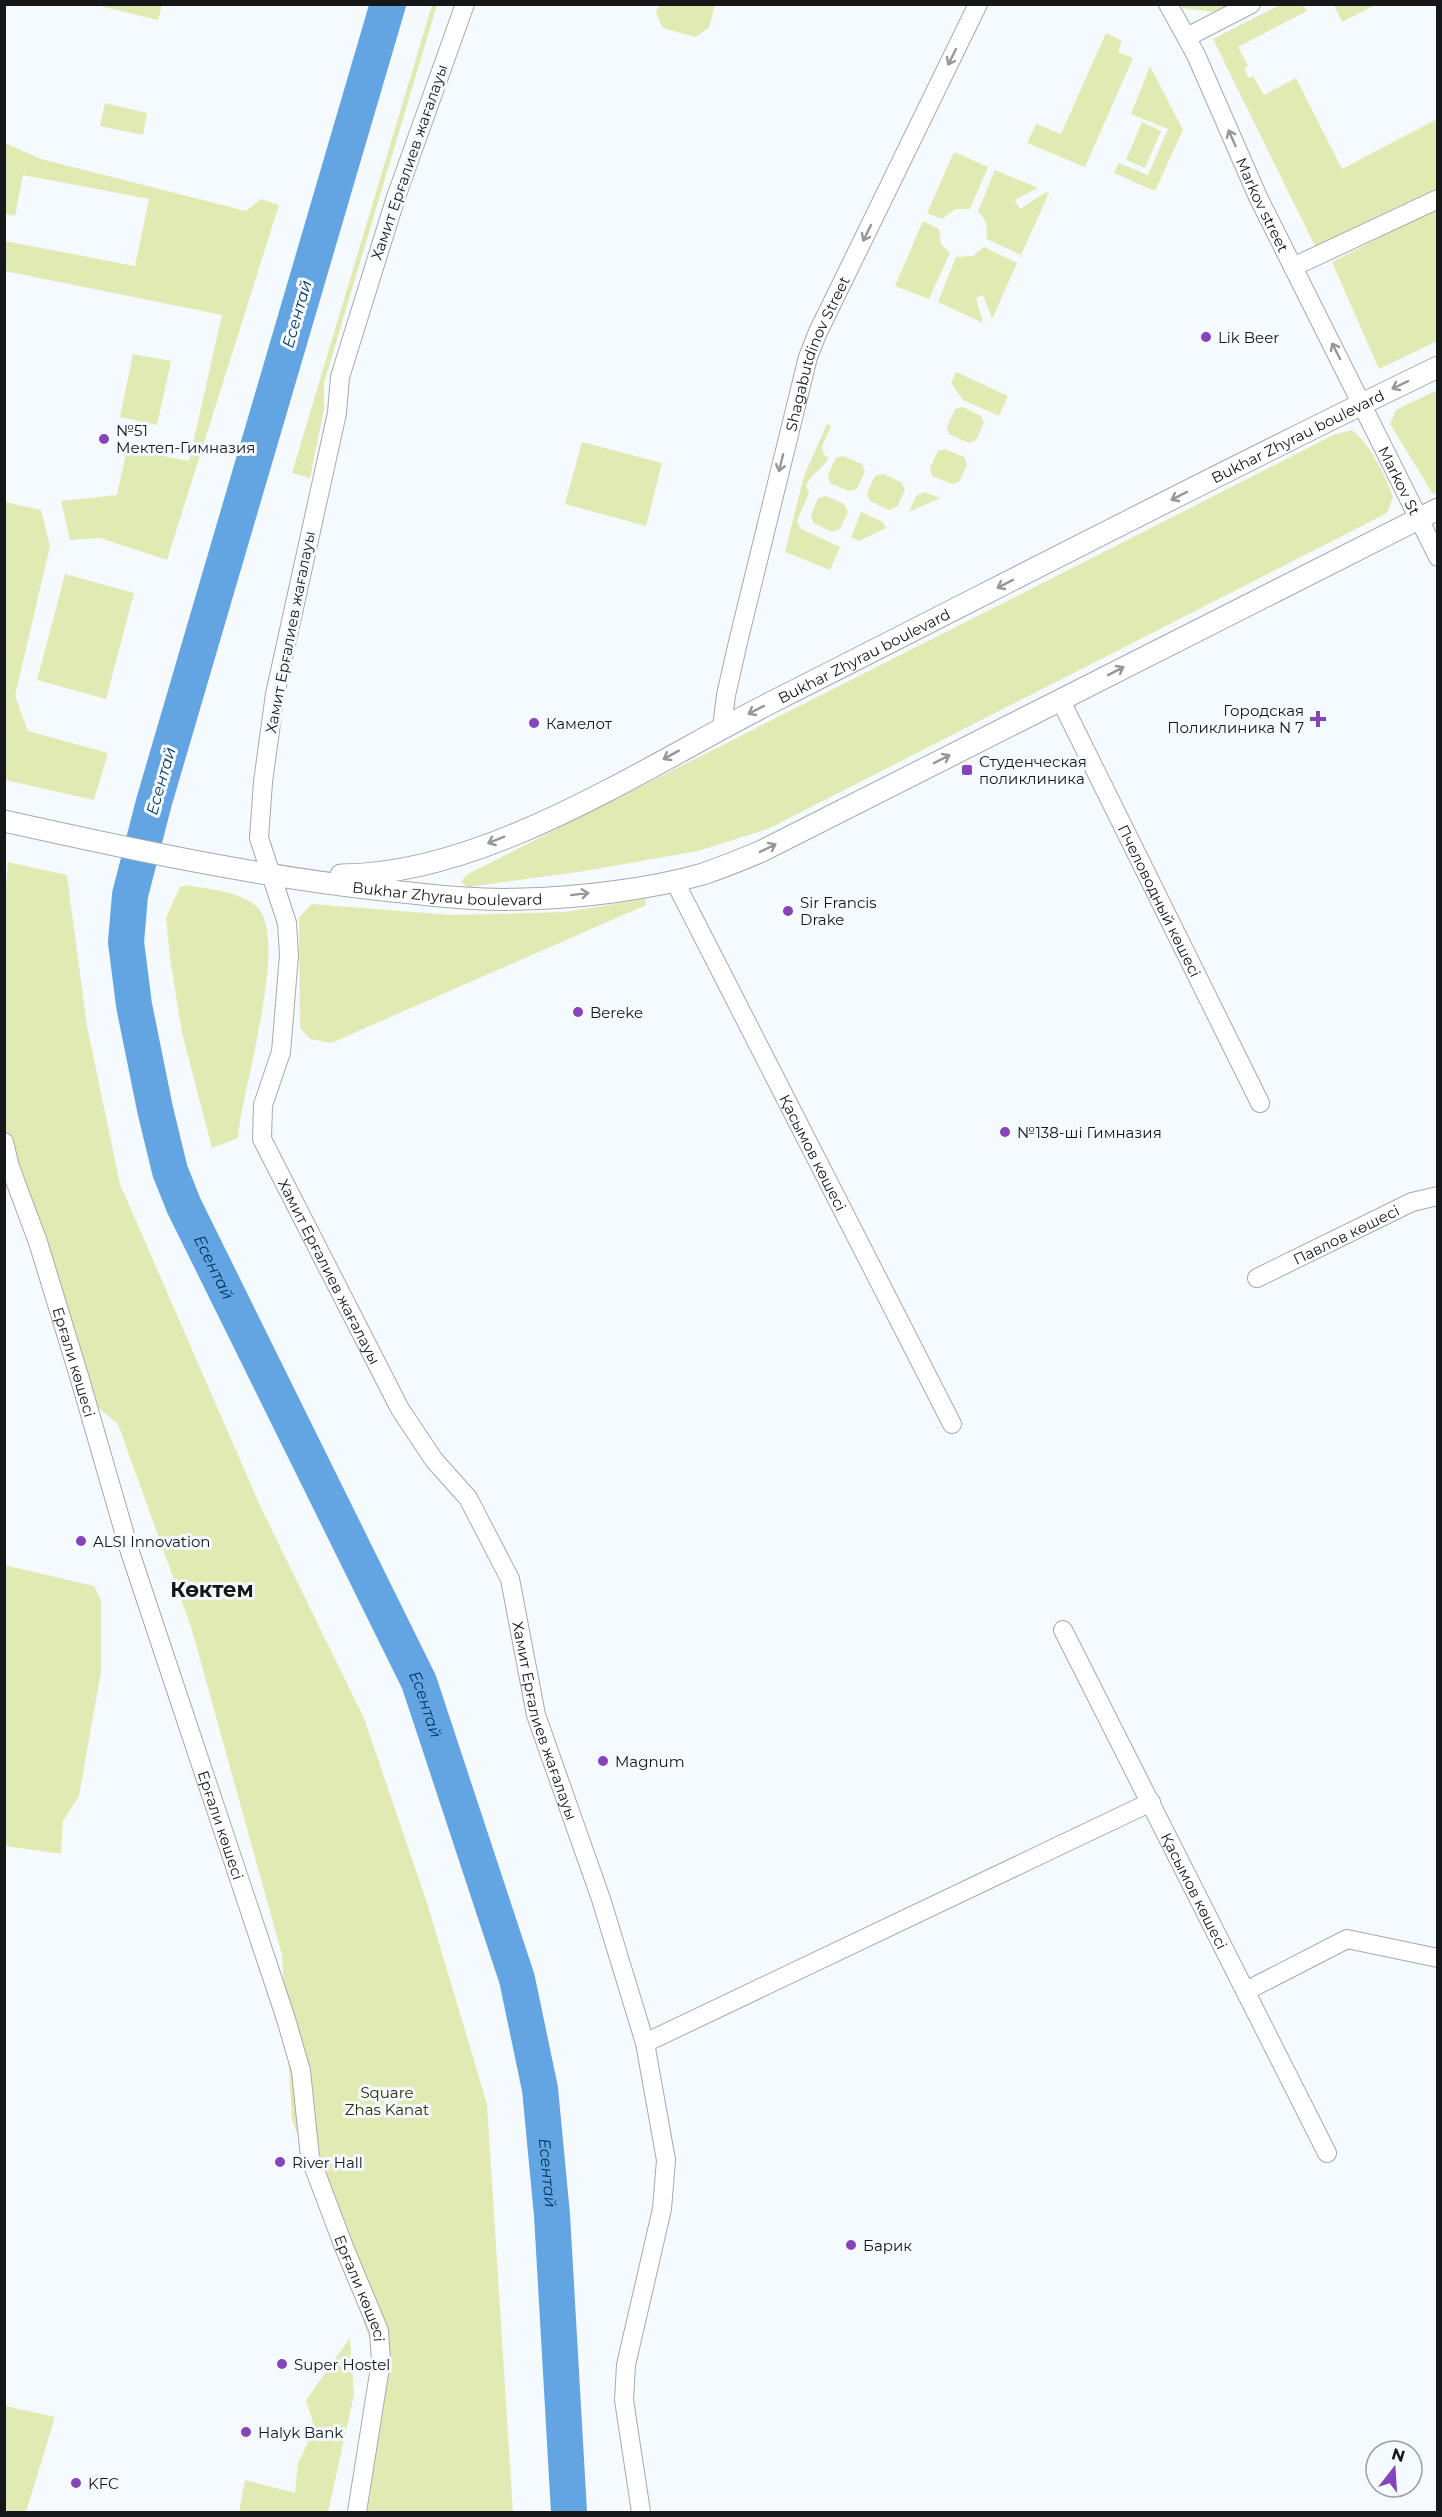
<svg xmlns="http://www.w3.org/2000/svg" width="1442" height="2517" font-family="Montserrat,sans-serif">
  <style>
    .green { fill: #e2eab3 }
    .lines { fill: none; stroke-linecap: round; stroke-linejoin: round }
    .river { stroke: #63a4e3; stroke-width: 36 }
    .minor-casing { stroke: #a4aab0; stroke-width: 20 }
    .tertiary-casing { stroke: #a4aab0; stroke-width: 23 }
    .minor { stroke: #fff; stroke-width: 18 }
    .tertiary { stroke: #fff; stroke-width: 21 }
    .oneway { stroke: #969798 }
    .poi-dot { fill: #8544b9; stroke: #f5faff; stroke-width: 2 }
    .labels { text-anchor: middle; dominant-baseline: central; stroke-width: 6; stroke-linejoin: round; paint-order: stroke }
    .street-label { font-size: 15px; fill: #151719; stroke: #f5faff }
    .poi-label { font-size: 15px; fill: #151719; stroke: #f5faff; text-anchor: start }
    .park-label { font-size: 15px; fill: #2b2f07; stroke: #f5faff }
    .water-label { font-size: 16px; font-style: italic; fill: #01345c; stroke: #f5faff }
    .district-label { font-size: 21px; font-weight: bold; fill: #151719; stroke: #f5faff }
  </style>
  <rect width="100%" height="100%" fill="#f5faff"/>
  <!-- green -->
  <g class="green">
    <path d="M659,4H715V5L709,28L695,37L663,28L656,13Z"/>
    <path d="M96,5H162L158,20Z"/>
    <path d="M432,5H437L324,383V409L310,478L292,473Z"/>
    <path d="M1182,5H1228L1213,12L1183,8Z"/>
    <path d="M1280,5H1303L1307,11L1238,47L1248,66L1244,68L1249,78L1253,76L1264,95L1296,78L1342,169L1437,119V191L1317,250L1213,39Z"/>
    <path d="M1334,5H1375L1342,22Z"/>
    <path d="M1106,33L1122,41L1118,52L1133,58L1085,167L1027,143L1036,124L1061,134Z"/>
    <path d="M1150,66L1183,130L1155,191L1114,173L1119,163L1148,175L1168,129L1131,114Z"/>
    <path d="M105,103L147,113L143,135L100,126Z"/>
    <path d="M1142,122L1161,131L1145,168L1126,160Z"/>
    <path d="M5,143L41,159L246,211L261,199L279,205L167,560L100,538L70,540L61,501L117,495L127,449L189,461L222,315L5,271V241L135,266L149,199L23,175L15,216L5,214Z"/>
    <path d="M954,152L988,167L970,209H956L942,219L927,213Z"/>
    <path d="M995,170L1038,188L1015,200L1020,209L1046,192L1049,193L1021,255L987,239L986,222L978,211Z"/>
    <path d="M1437,208V341L1379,369L1332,262Z"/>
    <path d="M923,221L939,229L941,244L950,253L929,299L895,286Z"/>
    <path d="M984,247L1017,263L992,319L983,295L976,298L983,323L938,302L956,257L973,256Z"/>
    <path d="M133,354L171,361L157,425L120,417Z"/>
    <path d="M956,372L1008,396L999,416L963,400L951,383Z"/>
    <path d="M1437,390L1438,492L1433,494L1390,424L1396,410Z"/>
    <path d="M963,407L981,416L984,423L976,440L969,443L949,434L947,427L955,409Z"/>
    <path d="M827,424L831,426L822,446L824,455L829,458C822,470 811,473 806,486L809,493L797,521L801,529L840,547L830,570L785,552L804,476Z"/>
    <path d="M1352,430C1371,445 1385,475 1393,497L1387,513L768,829L698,851L585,871L468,887L461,882L466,875C755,728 1045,583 1333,435Z"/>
    <path d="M582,442L662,463L646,526L565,504Z"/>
    <path d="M945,449L964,457L967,465L959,482L952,484L932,476L930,468L938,451Z"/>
    <path d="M843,456L862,464L865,471L857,489L849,491L830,483L828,475L836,458Z"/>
    <path d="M883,474L901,482L905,490L897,507L889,510L870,501L867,494L875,476Z"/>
    <path d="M924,492L940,498L909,512L916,496Z"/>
    <path d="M826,496L844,504L848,512L840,529L832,532L813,523L811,515L818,498Z"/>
    <path d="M5,502L41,510L50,546L15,696L28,731L108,753L94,800L5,780Z"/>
    <path d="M861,512L883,522L886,528L859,541L851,537Z"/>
    <path d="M65,574L134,593L106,699L37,680Z"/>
    <path d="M8,862L67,875L87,1026L120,1184L261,1508L364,1718L427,1903L487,2104L513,2512H365L386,2385L292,2119L282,1955L192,1630L118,1424L95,1405L5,1129L4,911Z"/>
    <path d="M186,885C206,889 239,891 256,906C291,936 241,1092 238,1138L212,1148L182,1033L170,958L166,917L180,887Z"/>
    <path d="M645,899L646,905L331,1043L310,1039L300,1028L299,917L312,904L452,915L565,912Z"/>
    <path d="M8,1566L94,1586L101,1600V1672L79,1796L63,1821L61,1854L5,1846L4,1567Z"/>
    <path d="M350,2338L354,2395L328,2512H239L245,2480L295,2493L298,2463L315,2429L306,2400Z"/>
    <path d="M5,2406L55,2417L26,2512H5Z"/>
  </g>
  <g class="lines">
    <!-- river -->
    <path class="river" id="s1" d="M388,4L154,802L130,895L126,942L134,1005L155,1109L170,1171L184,1206L419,1682L517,1979L540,2089L552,2215L569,2512"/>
    <defs>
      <g id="minor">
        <path id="s2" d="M465,4L396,197L340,377L337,413L275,694L263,782L259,838L287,923L289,955L281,1052L263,1105L262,1139L400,1409L434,1460L468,1498L510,1579L536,1715L601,1899L645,2043L666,2160L662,2209L626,2365L624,2400L641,2512"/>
        <path id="s3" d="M1168,4L1196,55L1258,197L1438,557"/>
        <path d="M1187,37L1251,4"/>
        <path d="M1293,267L1438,199"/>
        <path id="s4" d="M1060,699L1260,1103"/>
        <path id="s5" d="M722,727L726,695L739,638L808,357L818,332L978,4"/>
        <path id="s6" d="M674,880L952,1424"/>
        <path id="s7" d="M4,1142L10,1167L38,1242L79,1376L129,1549L286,2019L301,2071L310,2157L344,2247L379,2331L381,2361L357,2512"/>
        <path id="s8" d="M1257,1278L1412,1202L1438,1196"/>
        <path id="s9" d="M1063,1630L1327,2153"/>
        <path d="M1246,1991L1347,1939L1438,1958"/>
        <path d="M645,2043L1151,1802"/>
      </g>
      <g id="tertiary">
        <path id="s10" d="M4,821C130,849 255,876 383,890C430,895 476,901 523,899C578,898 651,889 703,874C723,867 743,859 762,851L1438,509"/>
        <path id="s11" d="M341,875C488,875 649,764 778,699C998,588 1216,474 1438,367"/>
      </g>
    </defs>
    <!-- minor casing -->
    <use href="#minor" class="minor-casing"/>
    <!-- tertiary casing -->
    <use href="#tertiary" class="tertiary-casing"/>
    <!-- minor -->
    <use href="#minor" class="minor"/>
    <!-- tertiary -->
    <use href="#tertiary" class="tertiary"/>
  </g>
  <!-- one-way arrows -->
  <defs><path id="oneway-shaft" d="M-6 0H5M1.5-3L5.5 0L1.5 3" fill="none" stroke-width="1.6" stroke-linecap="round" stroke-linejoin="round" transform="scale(1.5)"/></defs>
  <g class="oneway">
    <use href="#oneway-shaft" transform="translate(952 57) rotate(116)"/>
    <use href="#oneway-shaft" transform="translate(1232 138) rotate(-114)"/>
    <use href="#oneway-shaft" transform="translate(867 233) rotate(116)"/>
    <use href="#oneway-shaft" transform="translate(1336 351) rotate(-117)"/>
    <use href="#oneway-shaft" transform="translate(1400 385) rotate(154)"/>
    <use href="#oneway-shaft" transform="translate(781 463) rotate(104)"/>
    <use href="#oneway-shaft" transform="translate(1179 496) rotate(153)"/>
    <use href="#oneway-shaft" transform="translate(1005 584) rotate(153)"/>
    <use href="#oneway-shaft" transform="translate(1116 671) rotate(-27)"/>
    <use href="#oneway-shaft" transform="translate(756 710) rotate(153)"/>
    <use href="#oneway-shaft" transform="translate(671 755) rotate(151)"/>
    <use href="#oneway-shaft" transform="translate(942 759) rotate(-27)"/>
    <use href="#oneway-shaft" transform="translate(496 840) rotate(158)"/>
    <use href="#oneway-shaft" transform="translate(768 848) rotate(-26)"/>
    <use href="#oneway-shaft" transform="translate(580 894) rotate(-7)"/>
  </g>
  <!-- markers -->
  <g class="poi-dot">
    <circle cx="1206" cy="337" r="6"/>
    <circle cx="104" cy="439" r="6"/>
    <path d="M1315 710h6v6h6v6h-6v6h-6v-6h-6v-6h6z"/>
    <circle cx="534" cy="723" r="6"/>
    <rect x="961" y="764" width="12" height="12" rx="3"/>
    <circle cx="788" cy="911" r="6"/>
    <circle cx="578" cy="1012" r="6"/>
    <circle cx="1005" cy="1132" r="6"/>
    <circle cx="81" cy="1541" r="6"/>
    <circle cx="603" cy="1761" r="6"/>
    <circle cx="280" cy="2162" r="6"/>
    <circle cx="851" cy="2245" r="6"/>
    <circle cx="282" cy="2364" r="6"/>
    <circle cx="246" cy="2432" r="6"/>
    <circle cx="76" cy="2483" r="6"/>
  </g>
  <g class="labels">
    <!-- street labels -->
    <g class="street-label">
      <text transform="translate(409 162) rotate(-71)">Хамит Ерғалиев жағалауы</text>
      <text stroke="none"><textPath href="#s3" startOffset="222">Markov street</textPath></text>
      <text stroke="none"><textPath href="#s5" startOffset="386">Shagabutdinov Street</textPath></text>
      <text stroke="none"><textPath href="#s11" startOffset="1058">Bukhar Zhyrau boulevard</textPath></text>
      <text stroke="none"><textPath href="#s3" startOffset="530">Markov St</textPath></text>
      <text transform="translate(290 632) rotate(-79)">Хамит Ерғалиев жағалауы</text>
      <text stroke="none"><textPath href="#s11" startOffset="572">Bukhar Zhyrau boulevard</textPath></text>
      <text stroke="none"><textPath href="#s10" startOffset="450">Bukhar Zhyrau boulevard</textPath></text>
      <text stroke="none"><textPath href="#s4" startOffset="225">Пчеловодный көшесі</textPath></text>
      <text stroke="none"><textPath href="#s6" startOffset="306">Қасымов көшесі</textPath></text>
      <text stroke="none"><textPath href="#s8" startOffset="99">Павлов көшесі</textPath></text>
      <text stroke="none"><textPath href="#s2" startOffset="1320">Хамит Ерғалиев жағалауы</textPath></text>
      <text stroke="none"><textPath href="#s7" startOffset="231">Ерғали көшесі</textPath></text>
      <text stroke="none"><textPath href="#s2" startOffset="1824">Хамит Ерғалиев жағалауы</textPath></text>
      <text stroke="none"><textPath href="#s7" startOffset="717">Ерғали көшесі</textPath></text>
      <text stroke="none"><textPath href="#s9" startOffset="292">Қасымов көшесі</textPath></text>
      <text stroke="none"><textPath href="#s7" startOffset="1203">Ерғали көшесі</textPath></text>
    </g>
    <!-- poi labels -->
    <g class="poi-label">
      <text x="1218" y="337">Lik Beer</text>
      <text x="116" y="430">№51<tspan x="116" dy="17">Мектеп-Гимназия</tspan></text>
      <text x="1304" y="710" text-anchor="end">Городская<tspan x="1304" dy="17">Поликлиника N 7</tspan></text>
      <text x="546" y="723">Камелот</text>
      <text x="979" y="761">Студенческая<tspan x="979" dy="17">поликлиника</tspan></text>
      <text x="800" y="902">Sir Francis<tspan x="800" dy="17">Drake</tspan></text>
      <text x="590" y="1012">Bereke</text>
      <text x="1017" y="1132">№138-ші Гимназия</text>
      <text x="93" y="1541">ALSI Innovation</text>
      <text x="615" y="1761">Magnum</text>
      <text x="292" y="2162">River Hall</text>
      <text x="863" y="2245">Барик</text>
      <text x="294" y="2364">Super Hostel</text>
      <text x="258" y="2432">Halyk Bank</text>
      <text x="88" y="2483">KFC</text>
    </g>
    <!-- park labels -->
    <g class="park-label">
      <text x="387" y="2092">Square<tspan x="387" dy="17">Zhas Kanat</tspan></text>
    </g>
    <!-- water labels -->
    <g class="water-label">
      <text transform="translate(297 314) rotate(-74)">Есентай</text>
      <text transform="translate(161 781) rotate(-74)">Есентай</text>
      <text stroke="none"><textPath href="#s1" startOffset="1314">Есентай</textPath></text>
      <text stroke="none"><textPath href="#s1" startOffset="1800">Есентай</textPath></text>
      <text stroke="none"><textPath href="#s1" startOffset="2286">Есентай</textPath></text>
    </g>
    <!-- district labels -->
    <g class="district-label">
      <text x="212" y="1589">Көктем</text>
    </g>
  </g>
  <!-- border -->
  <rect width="1442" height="2517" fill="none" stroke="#151719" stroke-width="12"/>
  <!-- north arrow -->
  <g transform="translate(1394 2469) rotate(17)"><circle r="28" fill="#f5faff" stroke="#9b9fa3" stroke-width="1.5"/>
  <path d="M0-4.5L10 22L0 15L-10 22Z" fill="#8544b9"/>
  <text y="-9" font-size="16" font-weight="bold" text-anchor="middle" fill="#151719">N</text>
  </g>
</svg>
